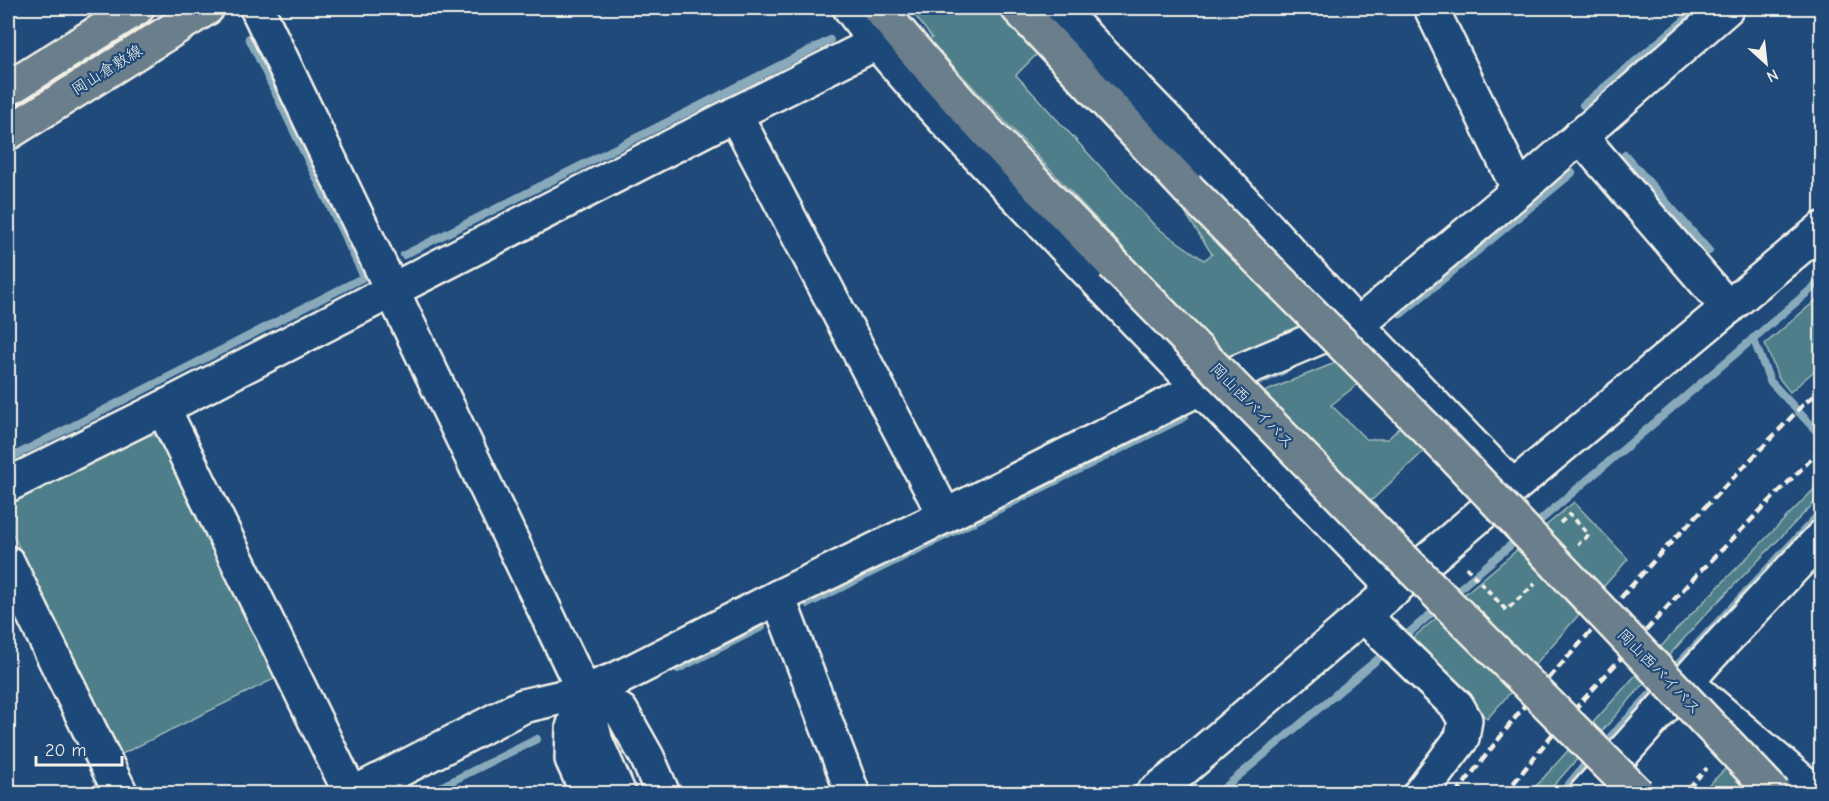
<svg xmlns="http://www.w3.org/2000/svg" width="1829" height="801" font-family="'Comic Neue','Klee One',sans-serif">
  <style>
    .green { fill: #4e7e89; stroke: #a1b8b8; stroke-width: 1.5 }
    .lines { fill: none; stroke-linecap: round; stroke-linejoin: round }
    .stream { stroke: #89aaba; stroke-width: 8 }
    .minor-casing { stroke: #f4f1e8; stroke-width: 38 }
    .major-casing { stroke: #f4f1e8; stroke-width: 38 }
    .highway-casing { stroke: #f4f1e8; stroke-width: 38 }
    .path { stroke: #f4f1e8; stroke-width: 4; stroke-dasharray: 6 4.5; stroke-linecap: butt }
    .minor { stroke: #1f4a7a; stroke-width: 33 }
    .major { stroke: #6b7e8b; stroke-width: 33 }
    .highway { stroke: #6b7e8b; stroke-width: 33 }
    .rail { stroke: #f4f1e8; stroke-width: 4.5; stroke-dasharray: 9 4.5; stroke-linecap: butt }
    .highway-bridge-casing { stroke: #f4f1e8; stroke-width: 38; stroke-linecap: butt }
    .highway-bridge { stroke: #6b7e8b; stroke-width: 33 }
    .labels { text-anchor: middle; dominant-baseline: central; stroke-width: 4.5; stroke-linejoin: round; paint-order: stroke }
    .street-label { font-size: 16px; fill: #f4f1e8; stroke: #1f4a7a }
  </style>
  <rect width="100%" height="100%" fill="#1f4a7a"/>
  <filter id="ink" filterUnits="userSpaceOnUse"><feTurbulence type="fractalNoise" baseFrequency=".0167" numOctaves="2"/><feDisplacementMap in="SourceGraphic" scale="12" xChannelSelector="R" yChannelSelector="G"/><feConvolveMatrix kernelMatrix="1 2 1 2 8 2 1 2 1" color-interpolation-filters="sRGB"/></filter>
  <g filter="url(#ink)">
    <!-- green -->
    <g class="green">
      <path d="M915,8H1001L1039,52L1016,75L1156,227L1204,260L1212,254L1180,205L1203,183L1333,316L1199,369L1107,277L1129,254L929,40L932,38L911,10Z"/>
      <path d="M1821,296V365L1790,392L1778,377L1765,344Z"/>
      <path d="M1369,349L1384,364L1331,405L1366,439H1388L1396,431L1419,401L1446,430L1351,520L1232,405Z"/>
      <path d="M145,433L164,438L282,675L122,754L8,525V503Z"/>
      <path d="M1821,482V496L1704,616L1547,793L1529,794L1676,630Z"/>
      <path d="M1574,502L1628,559L1487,719L1409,641Z"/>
      <path d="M1751,743L1796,794H1700Z"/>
    </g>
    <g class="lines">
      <!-- stream -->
      <g class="stream">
        <path d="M1583,105L1699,8"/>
        <path d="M1625,155L1709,251"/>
        <path d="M404,255L830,40"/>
        <path d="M1401,314L1572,173"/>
        <path d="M1753,338L1770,381L1822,437"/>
        <path d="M1244,388L1284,370"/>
        <path d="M8,459L364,277L249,38"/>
        <path d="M1530,529L1822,280"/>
        <path d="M1450,597L1520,537"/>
        <path d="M808,604L1185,417"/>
        <path d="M1404,637L1440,606"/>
        <path d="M678,669L762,627"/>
        <path d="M1670,673L1822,511"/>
        <path d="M1600,748L1661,683"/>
        <path d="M426,794L537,739"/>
        <path d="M1217,794L1379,658"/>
        <path d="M1561,794L1591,757"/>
      </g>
      <defs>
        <g id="minor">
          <path d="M257,8L584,692L596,742L619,794"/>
          <path d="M850,8C909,87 981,158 1049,230C1163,351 1280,470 1395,589"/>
          <path d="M1058,8L1217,172L1355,323L1513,487"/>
          <path d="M1431,8L1519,190"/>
          <path d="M735,114L945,516"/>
          <path d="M1580,136L1728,308"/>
          <path d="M163,408L351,794"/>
          <path d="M8,485L163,408L735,114L876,43"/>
          <path d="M8,563L121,794"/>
          <path d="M778,597L853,794"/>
          <path d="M1364,616L1457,706L1465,720L1462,738L1420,794"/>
          <path d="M1687,683L1817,794"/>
          <path d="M584,692L621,711L647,757L663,794"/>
          <path d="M582,699L573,728L572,759L588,794"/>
          <path d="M353,794L523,706L584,692L619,678L778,597L945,516L1200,388L1367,317L1519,190L1727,8"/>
          <path d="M1152,794L1173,778L1513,487L1822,229"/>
          <path d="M1586,794L1707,659L1822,537"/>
        </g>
        <g id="major">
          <path d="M8,89L137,8"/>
          <path d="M8,133L207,8"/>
        </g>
        <g id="highway">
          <path d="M879,8C952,97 1032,181 1113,264"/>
          <path d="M1018,8L1187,188"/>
        </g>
      </defs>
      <!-- minor casing -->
      <use href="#minor" class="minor-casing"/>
      <!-- major casing -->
      <use href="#major" class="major-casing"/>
      <!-- highway casing -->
      <use href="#highway" class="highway-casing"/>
      <!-- path -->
      <g class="path">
        <path d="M1560,523L1570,514L1589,535L1578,544"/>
        <path d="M1466,567L1506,610L1535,584"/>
        <path d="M1683,794L1707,768"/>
      </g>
      <!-- minor -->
      <use href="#minor" class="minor"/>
      <!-- major -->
      <use href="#major" class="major"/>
      <!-- highway -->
      <use href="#highway" class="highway"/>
      <!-- rail -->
      <g class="rail">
        <path d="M1456,794L1525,705L1659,555L1805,403L1822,389"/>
        <path d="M1505,794L1555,731L1690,582L1822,448"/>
      </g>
      <defs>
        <g id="highway-bridge">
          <path d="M1187,188L1448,450L1775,794"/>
          <path d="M1113,264L1374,530L1638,794"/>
        </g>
      </defs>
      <!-- highway-bridge casing -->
      <use href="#highway-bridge" class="highway-bridge-casing"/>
      <!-- highway-bridge -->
      <use href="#highway-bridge" class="highway-bridge"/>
    </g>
  </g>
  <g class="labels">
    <!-- street labels -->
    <g class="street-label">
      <text transform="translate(107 70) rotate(-32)">岡山倉敷線</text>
      <text transform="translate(1252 406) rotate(46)">岡山西バイパス</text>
      <text transform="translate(1659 672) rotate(46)">岡山西バイパス</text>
    </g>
  </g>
  <!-- margin -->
  <rect width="1829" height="801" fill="none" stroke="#1f4a7a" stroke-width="30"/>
  <rect x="15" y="15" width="1799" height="771" fill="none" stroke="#f4f1e8" stroke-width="2" filter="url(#ink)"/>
  <!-- north arrow -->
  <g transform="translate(1766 63) rotate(153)" stroke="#1f4a7a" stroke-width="4.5" paint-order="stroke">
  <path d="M0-4.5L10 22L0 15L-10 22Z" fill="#f4f1e8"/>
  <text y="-9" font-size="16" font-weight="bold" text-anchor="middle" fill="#f4f1e8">N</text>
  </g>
  <!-- scale -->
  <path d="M36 756v9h86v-9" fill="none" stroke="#f4f1e8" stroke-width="3"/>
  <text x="45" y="756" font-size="18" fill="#f4f1e8" stroke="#1f4a7a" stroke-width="4.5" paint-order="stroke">20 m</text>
</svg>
